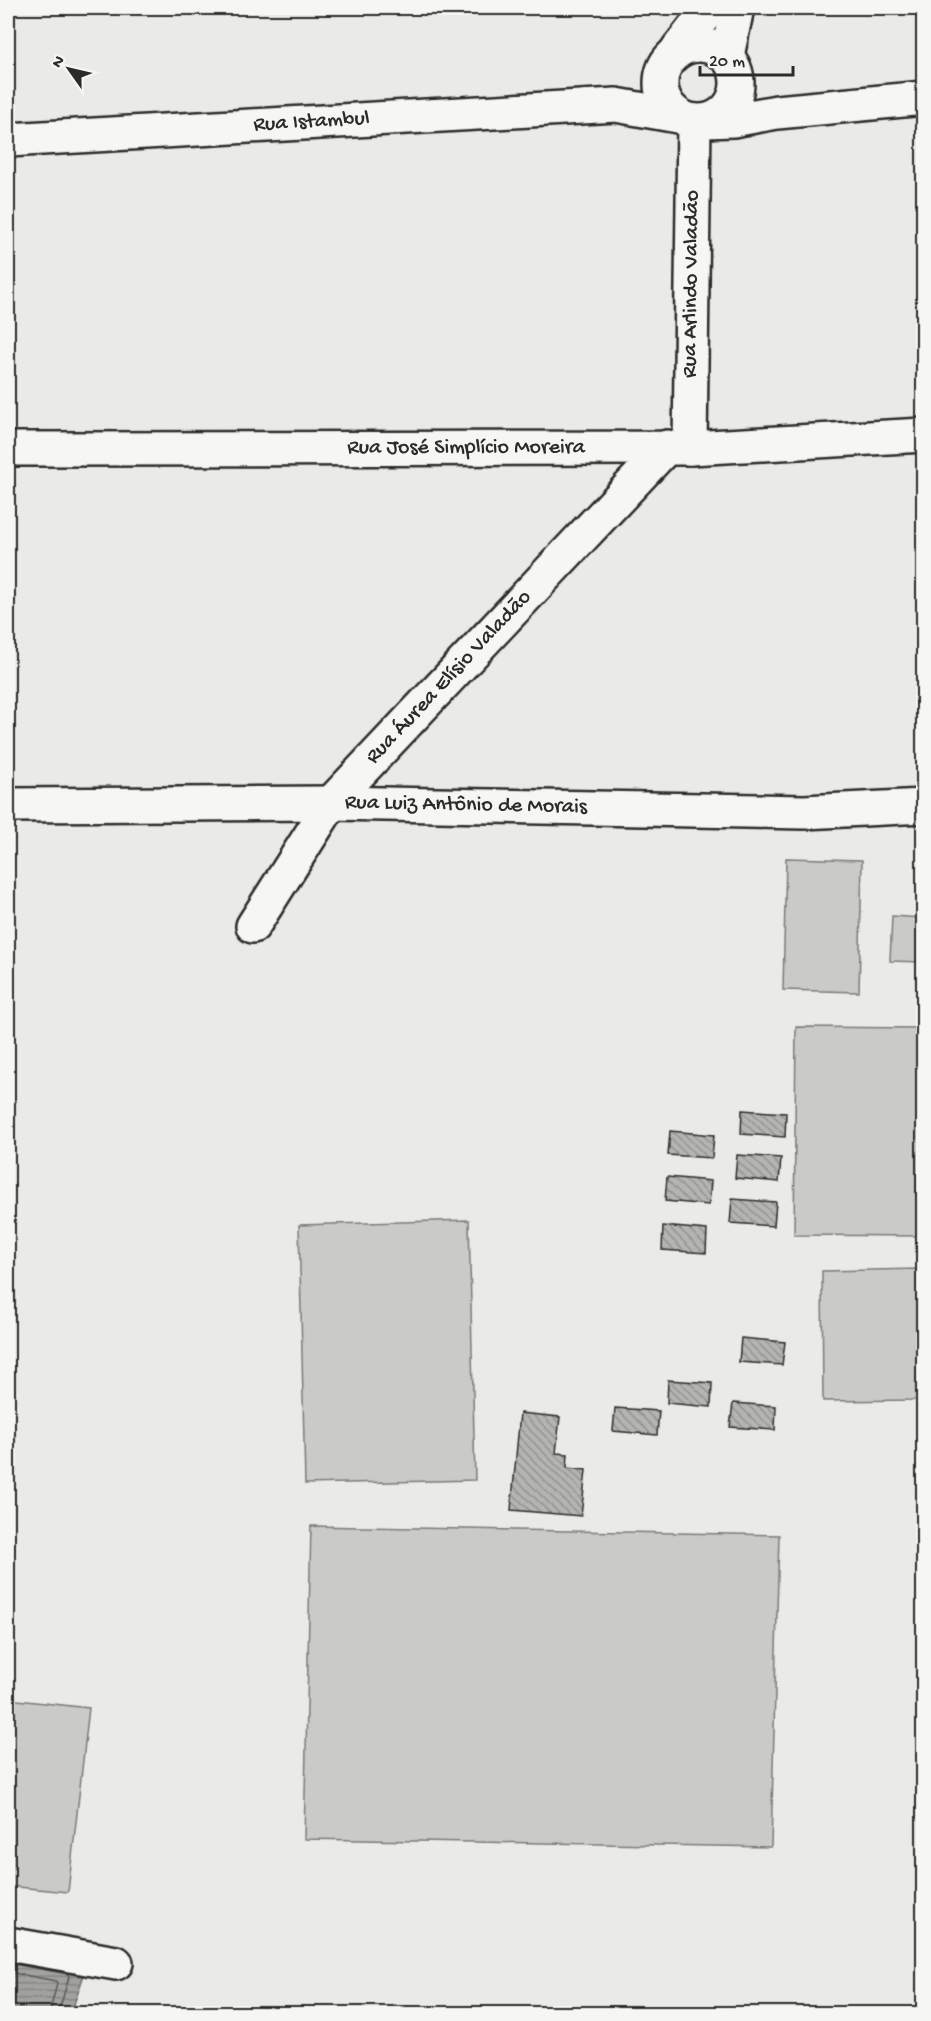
<svg xmlns="http://www.w3.org/2000/svg" width="931" height="2021" font-family="'Gochi Hand',sans-serif">
  <style>
    .pitch { fill: #cacac7; stroke: #7a7a79; stroke-width: 1.5 }
    .water { fill: url(#water-rules); stroke: #727270; stroke-width: 1.5 }
    .lines { fill: none; stroke-linecap: round; stroke-linejoin: round }
    .shore { stroke: #5a5a59; stroke-width: 1.5 }
    .building { fill: url(#building-back-hatch); stroke: #2b2b2b; stroke-width: 1.5 }
    .minor-casing { stroke: #2b2b2b; stroke-width: 38 }
    .tertiary-casing { stroke: #2b2b2b; stroke-width: 38 }
    .minor { stroke: #f6f6f2; stroke-width: 33 }
    .tertiary { stroke: #f6f6f2; stroke-width: 33 }
    .labels { text-anchor: middle; dominant-baseline: central; stroke-width: 4.5; stroke-linejoin: round; paint-order: stroke }
    .street-label { font-size: 22px; fill: #2b2b2b; stroke: #f6f6f2 }
  </style>
  <defs>
    <pattern id="water-rules" width="6" height="5" patternUnits="userSpaceOnUse" patternTransform="scale(1.5)"><rect width="6" height="5" fill="#a1a19e"/><path d="M0 2.5h6" fill="none" stroke="#838381"/></pattern>
    <pattern id="building-back-hatch" width="6" height="6" patternUnits="userSpaceOnUse" patternTransform="scale(1.5)"><rect width="6" height="6" fill="#b4b4b1"/><path d="M-1 5l2 2M0 0l6 6M5-1l2 2" fill="none" stroke="#939390"/></pattern>
  </defs>
  <rect width="100%" height="100%" fill="#eaeae6"/>
  <filter id="ink" filterUnits="userSpaceOnUse"><feTurbulence type="fractalNoise" baseFrequency=".0167" numOctaves="2"/><feDisplacementMap in="SourceGraphic" scale="12" xChannelSelector="R" yChannelSelector="G"/><feConvolveMatrix kernelMatrix="1 2 1 2 8 2 1 2 1" color-interpolation-filters="sRGB"/></filter>
  <g filter="url(#ink)">
    <!-- pitch -->
    <g class="pitch">
      <path d="M786,858L862,860L859,992L783,990Z"/>
      <path d="M892,916L923,918V962L890,961Z"/>
      <path d="M796,1027L923,1028V1236L794,1235Z"/>
      <path d="M469,1220L475,1480L305,1484L299,1225Z"/>
      <path d="M920,1269V1332H924L923,1357L920,1340L921,1400L823,1401L822,1271Z"/>
      <path d="M311,1526L779,1535L771,1847L304,1839Z"/>
      <path d="M8,1699L89,1708L68,1892L8,1886Z"/>
    </g>
    <!-- water -->
    <path class="water" d="M8,1949L88,1963L71,2013H8Z"/>
    <g class="lines">
      <!-- shore -->
      <g class="shore">
        <path d="M8,1963L68,1974L69,1977L58,2014"/>
        <path d="M8,1972L56,1981L57,1984L49,2014"/>
      </g>
    </g>
    <!-- building -->
    <g class="building">
      <path d="M742,1110L786,1113L785,1137L741,1134Z"/>
      <path d="M670,1131L714,1135L712,1158L668,1155Z"/>
      <path d="M737,1155L781,1158L779,1182L735,1178Z"/>
      <path d="M667,1177L711,1181L709,1205L665,1201Z"/>
      <path d="M732,1199L776,1202L774,1226L730,1223Z"/>
      <path d="M663,1226L707,1230L706,1253L662,1250Z"/>
      <path d="M741,1338L785,1342L782,1365L739,1362Z"/>
      <path d="M668,1380L712,1383L711,1407L667,1403Z"/>
      <path d="M733,1403L776,1406L775,1430L730,1427Z"/>
      <path d="M615,1408L659,1411L657,1435L613,1431Z"/>
      <path d="M520,1413L560,1417L556,1453L568,1454L567,1468L586,1470L581,1516L511,1510Z"/>
    </g>
    <g class="lines">
      <defs>
        <g id="minor">
          <circle cx="699" cy="83" r="38"/>
          <path d="M678,49L710,8"/>
          <path d="M727,56L737,8"/>
          <path d="M705,121L733,120L777,112L924,98"/>
          <path id="s1" d="M8,140L616,105L678,116"/>
          <path id="s2" d="M690,448L694,121"/>
          <path id="s3" d="M8,805L331,803L804,812L924,806"/>
          <path id="s4" d="M253,926L331,803L667,447"/>
          <path d="M8,1944L116,1963"/>
        </g>
        <g id="tertiary">
          <path id="s5" d="M8,449L690,448L924,435"/>
        </g>
      </defs>
      <!-- minor casing -->
      <use href="#minor" class="minor-casing"/>
      <!-- tertiary casing -->
      <use href="#tertiary" class="tertiary-casing"/>
      <!-- minor -->
      <use href="#minor" class="minor"/>
      <!-- tertiary -->
      <use href="#tertiary" class="tertiary"/>
    </g>
  </g>
  <g class="labels">
    <!-- street labels -->
    <g class="street-label">
      <text stroke="none"><textPath href="#s1" startOffset="304">Rua Istambul</textPath></text>
      <text stroke="none"><textPath href="#s2" startOffset="164">Rua Arlindo Valadão</textPath></text>
      <text stroke="none"><textPath href="#s5" startOffset="458">Rua José Simplício Moreira</textPath></text>
      <text stroke="none"><textPath href="#s4" startOffset="318">Rua Áurea Elísio Valadão</textPath></text>
      <text stroke="none"><textPath href="#s3" startOffset="458">Rua Luiz Antônio de Morais</textPath></text>
    </g>
  </g>
  <!-- margin -->
  <rect width="931" height="2021" fill="none" stroke="#f6f6f2" stroke-width="30"/>
  <rect x="15" y="15" width="901" height="1991" fill="none" stroke="#2b2b2b" stroke-width="2" filter="url(#ink)"/>
  <!-- north arrow -->
  <g transform="translate(69 69) rotate(304)" stroke="#f6f6f2" stroke-width="4.5" paint-order="stroke">
  <path d="M0-4.5L10 22L0 15L-10 22Z" fill="#2b2b2b"/>
  <text y="-9" font-size="16" font-weight="bold" text-anchor="middle" fill="#2b2b2b">N</text>
  </g>
  <!-- scale -->
  <path d="M700 66v9h93v-9" fill="none" stroke="#2b2b2b" stroke-width="3"/>
  <text x="709" y="66" font-size="18" fill="#2b2b2b" stroke="#f6f6f2" stroke-width="4.5" paint-order="stroke">20 m</text>
</svg>
